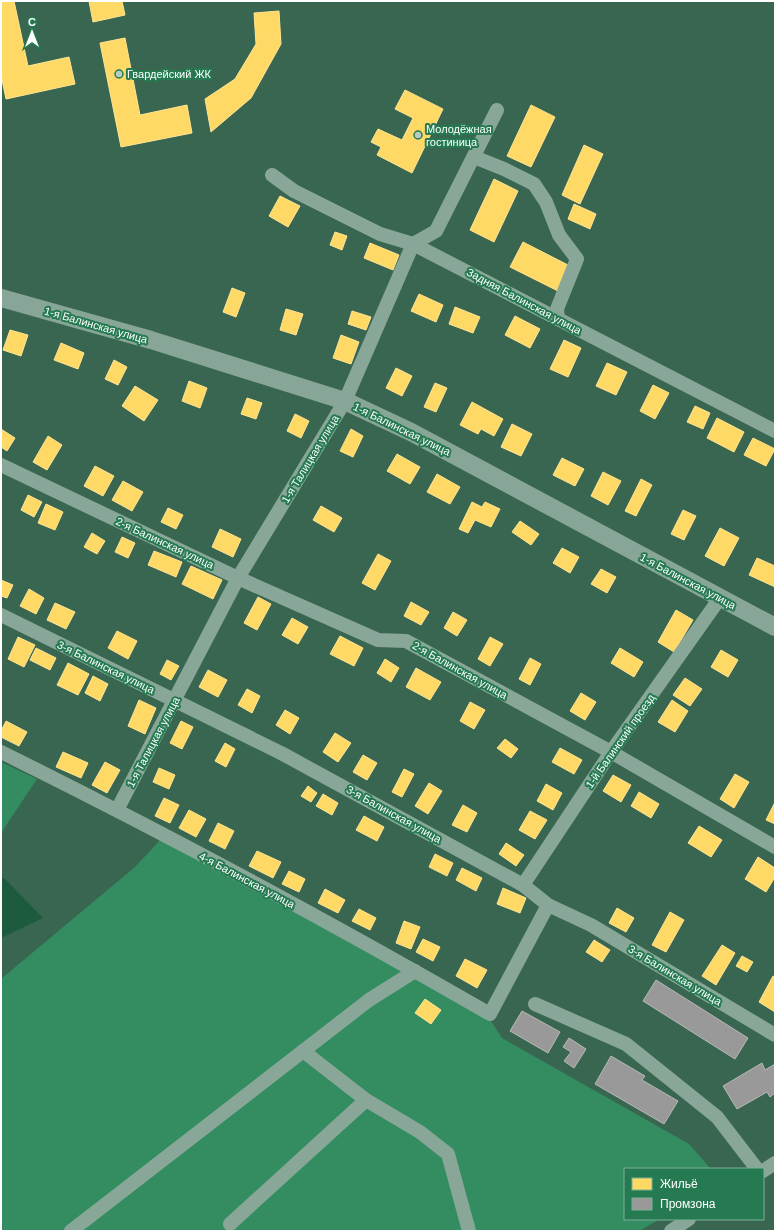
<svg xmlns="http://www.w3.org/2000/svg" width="776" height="1232" font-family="Helvetica,sans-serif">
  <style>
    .green { fill: #338d61 }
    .water { fill: #1c5b3e }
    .homes { fill: #ffd966; stroke: #ffe494 }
    .industry { fill: #999; stroke: #b8b8b8 }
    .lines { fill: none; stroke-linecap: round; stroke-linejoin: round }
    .minor { stroke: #89a798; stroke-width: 14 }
    .major { stroke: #88a697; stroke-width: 18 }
    .poi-dot { fill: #bac9c2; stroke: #257a51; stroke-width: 1.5 }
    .labels { text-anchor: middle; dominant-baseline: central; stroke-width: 4; stroke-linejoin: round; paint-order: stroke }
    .poi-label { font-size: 11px; fill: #fff; stroke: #257a51; text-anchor: start }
    .street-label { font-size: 11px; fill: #fff; stroke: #257a51 }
  </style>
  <rect width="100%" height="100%" fill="#396650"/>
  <!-- green -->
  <g class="green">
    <path d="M1,762L37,779L1,833Z"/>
    <path d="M163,837L491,1021L502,1038L689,1144L711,1169H625V1219H660L639,1231H1V979L135,867Z"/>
  </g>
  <!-- water -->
  <path class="water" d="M1,878H4L43,918L1,938Z"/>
  <!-- homes -->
  <g class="homes">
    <path d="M1,1H14L28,66L69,57L75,84L6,99L1,75Z"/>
    <path d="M89,1H122L125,15L93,22Z"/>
    <path d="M279,11L281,44L251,98L211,132L205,99L235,79L256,44L254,13Z"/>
    <path d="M125,38L140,115L187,105L192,133L121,147L100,43Z"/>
    <path d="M405,90L443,109L412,173L377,155L381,147L371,142L378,129L402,140L413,118L395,109Z"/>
    <path d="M531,105L555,117L531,167L507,156Z"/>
    <path d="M584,145L603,154L580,204L562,195Z"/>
    <path d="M494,179L518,191L494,242L470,230Z"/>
    <path d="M280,196L300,206L288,227L269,216Z"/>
    <path d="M574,204L596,214L590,229L568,219Z"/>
    <path d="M335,232L347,236L342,250L330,245Z"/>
    <path d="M523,242L570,266L558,291L510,267Z"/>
    <path d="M370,243L399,255L393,270L364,258Z"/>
    <path d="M232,288L245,293L236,317L223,312Z"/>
    <path d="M419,294L443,305L436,322L411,311Z"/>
    <path d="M455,307L480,317L473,333L449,324Z"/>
    <path d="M286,309L303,314L296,335L280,330Z"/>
    <path d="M352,311L371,317L366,330L348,324Z"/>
    <path d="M515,316L540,329L530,348L505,335Z"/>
    <path d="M10,330L28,335L21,356L3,350Z"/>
    <path d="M341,335L359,342L351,364L333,358Z"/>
    <path d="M564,340L581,348L568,377L550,369Z"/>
    <path d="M61,343L84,353L78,369L54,360Z"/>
    <path d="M114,360L127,367L118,385L105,379Z"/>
    <path d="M607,363L627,372L616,395L596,386Z"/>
    <path d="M396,368L412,376L402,396L386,388Z"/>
    <path d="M189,381L207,388L200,408L182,401Z"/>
    <path d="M435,383L447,388L436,412L424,407Z"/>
    <path d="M653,385L669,393L655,419L640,411Z"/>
    <path d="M135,386L158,400L144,421L122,406Z"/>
    <path d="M247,398L262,403L256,419L241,414Z"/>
    <path d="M472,402L503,419L494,436L481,429L478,434L460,425Z"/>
    <path d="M695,406L710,413L703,429L687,422Z"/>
    <path d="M295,414L309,421L301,438L287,431Z"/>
    <path d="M717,418L744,432L734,452L707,438Z"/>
    <path d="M512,424L532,434L521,456L501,447Z"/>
    <path d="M1,429L15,438L7,451L1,447Z"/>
    <path d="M351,429L363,436L353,457L340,451Z"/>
    <path d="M48,436L62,445L47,470L33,462Z"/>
    <path d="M753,438L775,449L766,466L744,455Z"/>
    <path d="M397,454L420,467L410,484L387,471Z"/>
    <path d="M562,458L584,469L575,486L553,475Z"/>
    <path d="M95,466L114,476L103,496L84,486Z"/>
    <path d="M603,472L621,481L608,505L591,496Z"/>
    <path d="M437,474L460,487L450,504L427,492Z"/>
    <path d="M641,479L652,485L636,516L625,511Z"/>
    <path d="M123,481L143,492L132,511L112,500Z"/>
    <path d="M28,495L42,502L34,517L21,510Z"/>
    <path d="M472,502L482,507L485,502L500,509L491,527L475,520L468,533L459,529Z"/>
    <path d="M46,504L63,512L55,530L38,523Z"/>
    <path d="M321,506L342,518L334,532L313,520Z"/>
    <path d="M168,508L183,515L176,529L161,522Z"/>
    <path d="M683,510L696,516L684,540L671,534Z"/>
    <path d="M520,521L539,534L531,545L512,532Z"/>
    <path d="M720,528L739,538L724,566L705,556Z"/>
    <path d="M220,529L241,539L233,557L212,547Z"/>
    <path d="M92,533L105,541L97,554L84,547Z"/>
    <path d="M122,537L135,543L128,558L115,552Z"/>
    <path d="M562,548L579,557L570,573L553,563Z"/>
    <path d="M154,551L182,562L176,577L148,565Z"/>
    <path d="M378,554L391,561L375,590L362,583Z"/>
    <path d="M757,558L775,566V587L749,575Z"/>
    <path d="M191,566L222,580L213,599L182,584Z"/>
    <path d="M601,569L616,577L607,593L591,584Z"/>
    <path d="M1,580L13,585L7,598L1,596Z"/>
    <path d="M29,589L44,598L36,614L20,606Z"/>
    <path d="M258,597L271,604L257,630L244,623Z"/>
    <path d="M411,602L429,612L421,625L404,616Z"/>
    <path d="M55,603L75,612L66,629L47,620Z"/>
    <path d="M676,610L693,620L674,652L658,642Z"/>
    <path d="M453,612L467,620L457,636L444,628Z"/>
    <path d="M292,618L308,627L298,644L282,635Z"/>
    <path d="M117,631L137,641L128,659L108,648Z"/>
    <path d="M340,636L363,648L354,666L330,654Z"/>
    <path d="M18,637L35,645L24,667L8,659Z"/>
    <path d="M490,637L503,644L490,666L478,659Z"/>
    <path d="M36,648L56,658L50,670L30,660Z"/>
    <path d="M620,648L643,662L634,677L611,663Z"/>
    <path d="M721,650L738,660L728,677L711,667Z"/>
    <path d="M530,658L541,664L530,685L519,679Z"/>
    <path d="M385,659L399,668L391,682L377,673Z"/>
    <path d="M167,660L179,666L171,680L160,674Z"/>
    <path d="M68,663L89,674L78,695L57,685Z"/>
    <path d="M416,668L441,682L430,700L406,687Z"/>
    <path d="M208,670L227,680L218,697L199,687Z"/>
    <path d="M93,676L108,684L100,701L85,693Z"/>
    <path d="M685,678L702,689L690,706L673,695Z"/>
    <path d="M247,689L260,696L252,713L238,705Z"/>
    <path d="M581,693L596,702L585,720L570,711Z"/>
    <path d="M139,700L156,708L145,734L128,726Z"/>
    <path d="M672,700L688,711L675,732L658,722Z"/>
    <path d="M470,702L485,710L474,729L460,721Z"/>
    <path d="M285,710L299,718L290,734L276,725Z"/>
    <path d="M6,721L27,732L19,746L1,737V731Z"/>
    <path d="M181,721L193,727L182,749L170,743Z"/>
    <path d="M335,733L351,743L338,762L323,752Z"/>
    <path d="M505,739L518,749L511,758L497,748Z"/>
    <path d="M225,743L235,749L226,767L215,761Z"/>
    <path d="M560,748L582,760L574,774L552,762Z"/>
    <path d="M63,752L88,763L81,778L56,767Z"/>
    <path d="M363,755L377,763L367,780L353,772Z"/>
    <path d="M105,762L120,770L107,793L92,785Z"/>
    <path d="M159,768L175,775L169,789L153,782Z"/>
    <path d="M404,769L414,774L402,797L392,792Z"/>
    <path d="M735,774L749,782L734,808L720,799Z"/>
    <path d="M613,775L631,785L621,802L603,791Z"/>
    <path d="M429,783L442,791L428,814L415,806Z"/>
    <path d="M546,784L562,793L553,810L537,801Z"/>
    <path d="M308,786L317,793L311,802L301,796Z"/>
    <path d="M639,792L659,804L651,818L631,806Z"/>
    <path d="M323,794L338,803L332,815L316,806Z"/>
    <path d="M164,798L179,805L170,823L155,816Z"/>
    <path d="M775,802V824L766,820Z"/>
    <path d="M463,805L477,813L467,832L452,825Z"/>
    <path d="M189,810L206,819L196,837L179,828Z"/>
    <path d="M530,811L547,820L535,839L519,830Z"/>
    <path d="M364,816L384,827L377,841L356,830Z"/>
    <path d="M218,823L234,831L225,849L209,841Z"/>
    <path d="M699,826L722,840L711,857L688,843Z"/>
    <path d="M506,843L524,855L516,866L499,854Z"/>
    <path d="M257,851L281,862L273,878L249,866Z"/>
    <path d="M435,854L453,863L447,876L429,867Z"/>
    <path d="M758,857L775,868V877L766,892L745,879Z"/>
    <path d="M462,868L482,878L476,891L456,880Z"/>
    <path d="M289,871L305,879L299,892L282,884Z"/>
    <path d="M503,888L526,898L520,913L497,904Z"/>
    <path d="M325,889L345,900L338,913L318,903Z"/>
    <path d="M617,908L634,918L626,932L609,923Z"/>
    <path d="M359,909L376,918L370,930L352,921Z"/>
    <path d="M670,912L684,920L666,952L652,945Z"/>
    <path d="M404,921L420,927L411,949L396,943Z"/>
    <path d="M423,939L440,947L433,961L416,952Z"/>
    <path d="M594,940L610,950L602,962L586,952Z"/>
    <path d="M722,945L735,953L716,985L702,976Z"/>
    <path d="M742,956L753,962L747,972L736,966Z"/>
    <path d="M465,959L487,970L477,988L456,976Z"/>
    <path d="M773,976L775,977V1012L759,1002Z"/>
    <path d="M425,999L441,1010L431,1024L415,1013Z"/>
  </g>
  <!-- industry -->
  <g class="industry">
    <path d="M656,980L748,1038L735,1059L643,1001Z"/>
    <path d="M522,1011L560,1032L548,1053L510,1031Z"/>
    <path d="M569,1038L586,1049L574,1068L564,1061L571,1052L563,1047Z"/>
    <path d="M611,1056L645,1076L642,1080L678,1101L664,1124L595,1084Z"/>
    <path d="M762,1063L765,1070L775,1064V1093L770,1097L767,1092L737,1109L723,1086Z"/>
  </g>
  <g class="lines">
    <!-- minor -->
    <g class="minor">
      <path d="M474,157L504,169L534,184L546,202L559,235L577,259L557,309L558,319"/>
      <path d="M272,175L294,191L380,234L413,244L775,431"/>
      <path d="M1,465L238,578L378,640L406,641L611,752L775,847"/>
      <path d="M1,615L281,753L523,885L548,905L591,925L775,1035"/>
      <path d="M1,752C167,834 330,922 490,1014L548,905"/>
      <path d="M117,810L238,578L345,401L413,244L436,231L497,110"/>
      <path d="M523,885L611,752L720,598"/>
      <path d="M535,1004L626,1044L717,1117L757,1169"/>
      <path d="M303,1051L366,1100L420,1132L448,1154L469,1231"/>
      <path d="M763,1171L775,1163"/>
      <path d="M230,1224L366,1100"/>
      <path d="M71,1231L369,1000L415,971"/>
      <path d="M671,1231L689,1219"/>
    </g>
    <!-- major -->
    <path class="major" d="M1,298L151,340L345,401L411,432L775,627"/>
  </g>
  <!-- markers -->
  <g class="poi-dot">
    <circle cx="119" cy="74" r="4"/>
    <circle cx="418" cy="135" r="4"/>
  </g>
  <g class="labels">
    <!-- poi labels -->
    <g class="poi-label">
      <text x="127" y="74">Гвардейский ЖК</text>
      <text x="426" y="129">Молодёжная<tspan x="426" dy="13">гостиница</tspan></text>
    </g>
    <!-- street labels -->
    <g class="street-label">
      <text transform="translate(524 301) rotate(28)">Задняя Балинская улица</text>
      <text transform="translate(96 325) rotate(16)">1-я Балинская улица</text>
      <text transform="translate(402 429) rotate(26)">1-я Балинская улица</text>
      <text transform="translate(310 459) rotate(-59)">1-я Талицкая улица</text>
      <text transform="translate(165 543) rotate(25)">2-я Балинская улица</text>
      <text transform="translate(688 581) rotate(28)">1-я Балинская улица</text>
      <text transform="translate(106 667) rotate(26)">3-я Балинская улица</text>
      <text transform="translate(460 670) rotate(29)">2-я Балинская улица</text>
      <text transform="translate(620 741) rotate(-55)">1-й Балинский проезд</text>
      <text transform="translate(153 742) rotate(-62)">1-я Талицкая улица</text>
      <text transform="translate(394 814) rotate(29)">3-я Балинская улица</text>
      <text transform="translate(247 880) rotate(28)">4-я Балинская улица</text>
      <text transform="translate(675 975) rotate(31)">3-я Балинская улица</text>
    </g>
  </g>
  <!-- border -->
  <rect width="776" height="1232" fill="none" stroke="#ffffff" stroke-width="4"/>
  <!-- legend -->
  <rect x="624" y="1168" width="140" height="52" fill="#257a51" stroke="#7caf97"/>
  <rect x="632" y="1178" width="20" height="12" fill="#ffd966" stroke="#7caf97"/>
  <text x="660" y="1188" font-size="12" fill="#ffffff">Жильё</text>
  <rect x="632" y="1198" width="20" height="12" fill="#999999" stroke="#7caf97"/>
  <text x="660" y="1208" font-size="12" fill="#ffffff">Промзона</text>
  <!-- north arrow -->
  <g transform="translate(32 32)" stroke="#257a51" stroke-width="3" paint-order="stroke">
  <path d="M0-3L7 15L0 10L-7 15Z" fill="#ffffff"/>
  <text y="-6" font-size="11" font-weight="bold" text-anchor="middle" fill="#ffffff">С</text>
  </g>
</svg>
